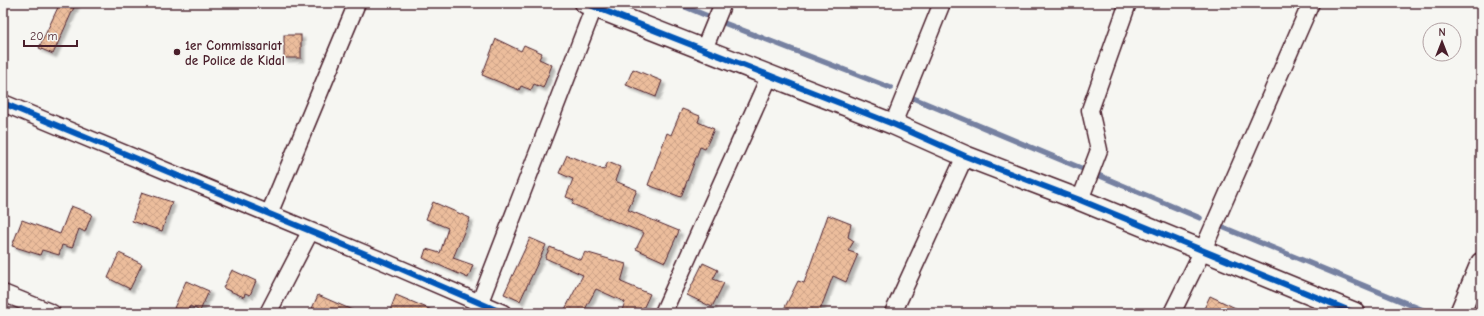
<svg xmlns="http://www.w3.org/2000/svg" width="1484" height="316" font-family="'Comic Neue',sans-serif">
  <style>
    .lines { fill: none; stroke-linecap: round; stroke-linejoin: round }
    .stream { stroke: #7681a1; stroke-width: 5.5 }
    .building { fill: url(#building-cross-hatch); stroke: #4a1f2b; filter: url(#shadow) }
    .minor-casing { stroke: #4a1f2b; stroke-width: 19 }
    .tertiary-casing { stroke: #4a1f2b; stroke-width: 23 }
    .minor { stroke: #f6f6f2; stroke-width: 16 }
    .tertiary { stroke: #f6f6f2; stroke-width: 20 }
    .cycleway-casing { stroke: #f6f6f2; stroke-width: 8 }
    .cycleway { stroke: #0057b8; stroke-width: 6 }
    .poi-dot { fill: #4a1f2b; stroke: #f6f6f2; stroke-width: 1.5 }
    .labels { text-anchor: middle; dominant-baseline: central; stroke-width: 3.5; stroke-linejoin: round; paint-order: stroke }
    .poi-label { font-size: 13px; font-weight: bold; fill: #4a1f2b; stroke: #f6f6f2; text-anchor: start }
  </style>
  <defs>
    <pattern id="building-cross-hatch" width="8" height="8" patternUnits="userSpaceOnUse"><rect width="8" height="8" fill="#ecbd9c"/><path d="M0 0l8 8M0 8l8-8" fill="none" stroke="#cca287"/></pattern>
    <filter id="shadow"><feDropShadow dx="3.5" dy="3.5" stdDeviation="1" flood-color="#0004"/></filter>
  </defs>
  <rect width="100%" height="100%" fill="#f6f6f2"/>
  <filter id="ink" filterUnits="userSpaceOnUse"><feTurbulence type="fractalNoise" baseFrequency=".025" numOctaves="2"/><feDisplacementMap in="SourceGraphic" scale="8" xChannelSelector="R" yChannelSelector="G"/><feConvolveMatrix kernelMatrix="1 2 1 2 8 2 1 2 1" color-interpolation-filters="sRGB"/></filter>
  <g filter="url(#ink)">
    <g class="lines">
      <!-- stream -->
      <g class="stream">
        <path d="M676,3L710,17"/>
        <path d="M724,23L891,88"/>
        <path d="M913,98L1083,169"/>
        <path d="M1098,175L1200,218"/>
        <path d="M1220,226L1430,313"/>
      </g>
    </g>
    <!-- building -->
    <g class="building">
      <path d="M60,3H76L53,54L39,48Z"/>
      <rect x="284" y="35" width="17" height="23"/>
      <path d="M496,39L521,51L524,45L542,53L539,59L552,65L543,88L534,84L531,90L521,86L519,90L482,75Z"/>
      <path d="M633,69L662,81L656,97L626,85Z"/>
      <path d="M682,109L700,116L698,122L714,129L705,149L700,147L681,197L648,185L667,133L671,135Z"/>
      <path d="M567,155L604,170L608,162L620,167L615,181L637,190L628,210L679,231L665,262L636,249L644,233L572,204L574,200L566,197L573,179L559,173Z"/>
      <path d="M142,192L172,202L162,231L132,221Z"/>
      <path d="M433,202L470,218L453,258L473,265L468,278L423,258L426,249L440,253L448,228L426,219Z"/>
      <path d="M71,206L92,214L85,232L79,229L72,248L62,245L59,255L42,250L40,255L12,246L22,220L60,234Z"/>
      <path d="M828,215L851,224L848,237L854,241L848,251L858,254L846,282L833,276L819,313H782L798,281L804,283Z"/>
      <path d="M530,238L546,245L520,301L504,294Z"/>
      <path d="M550,247L581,260L585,252L626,264L621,282L650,294L641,313H621L625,302L596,289L583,313H563L583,275L545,258Z"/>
      <path d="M119,253L142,264L130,289L108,278Z"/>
      <path d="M703,263L718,270L713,279L724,283L712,307L687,295Z"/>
      <path d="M232,270L256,281L250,295L245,293L244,297L223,288Z"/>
      <path d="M186,281L209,291L200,311L190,306L187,313H186L174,308Z"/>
      <path d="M318,295L359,313H310Z"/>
      <path d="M396,295L439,313H389Z"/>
      <path d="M1210,296L1246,313H1202Z"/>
    </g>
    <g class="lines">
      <defs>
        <g id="minor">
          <path d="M704,49L723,3"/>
          <path d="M3,103L385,262L503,313"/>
          <path d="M893,124L942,3"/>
          <path d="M1080,200L1099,150L1090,110L1128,3"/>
          <path d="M269,214L357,3"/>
          <path d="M3,293L52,313"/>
          <path d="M476,312L594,7"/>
          <path d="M268,313L310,232"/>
          <path d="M663,313L770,75"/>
          <path d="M893,313L965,156"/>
          <path d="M1172,313L1203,250L1311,3"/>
        </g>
        <g id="tertiary">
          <path d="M585,3L893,124L965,156L1080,200L1355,313"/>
          <path d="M1460,313L1481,263"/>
        </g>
      </defs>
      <!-- minor casing -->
      <use href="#minor" class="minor-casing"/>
      <!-- tertiary casing -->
      <use href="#tertiary" class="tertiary-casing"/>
      <!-- minor -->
      <use href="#minor" class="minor"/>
      <!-- tertiary -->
      <use href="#tertiary" class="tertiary"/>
      <defs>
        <g id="cycleway">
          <path d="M585,3L893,124L965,156L1080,200L1355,313"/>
          <path d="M3,103L385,262L503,313"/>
        </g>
      </defs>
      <!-- cycleway casing -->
      <use href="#cycleway" class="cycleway-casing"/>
      <!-- cycleway -->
      <use href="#cycleway" class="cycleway"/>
    </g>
  </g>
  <!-- markers -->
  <circle class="poi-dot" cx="177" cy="52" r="4"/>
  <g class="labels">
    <!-- poi labels -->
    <g class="poi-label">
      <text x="185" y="45">1er Commissariat<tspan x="185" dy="15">de Police de Kidal</tspan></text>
    </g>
  </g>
  <!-- margin -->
  <rect width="1484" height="316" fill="none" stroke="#f6f6f2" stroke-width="16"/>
  <rect x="8" y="8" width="1468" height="300" fill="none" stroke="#4a1f2b" stroke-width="1.5" filter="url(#ink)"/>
  <!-- north arrow -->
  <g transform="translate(1442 42)"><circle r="19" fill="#f6f6f2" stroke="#b1a0a2"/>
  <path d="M0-3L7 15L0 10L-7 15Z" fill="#4a1f2b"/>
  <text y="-6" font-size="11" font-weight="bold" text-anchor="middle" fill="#4a1f2b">N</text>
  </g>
  <!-- scale -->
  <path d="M24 40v6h53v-6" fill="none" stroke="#4a1f2b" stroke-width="2"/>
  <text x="30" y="40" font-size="12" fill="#4a1f2b" stroke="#f6f6f2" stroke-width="3" paint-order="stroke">20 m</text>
</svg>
